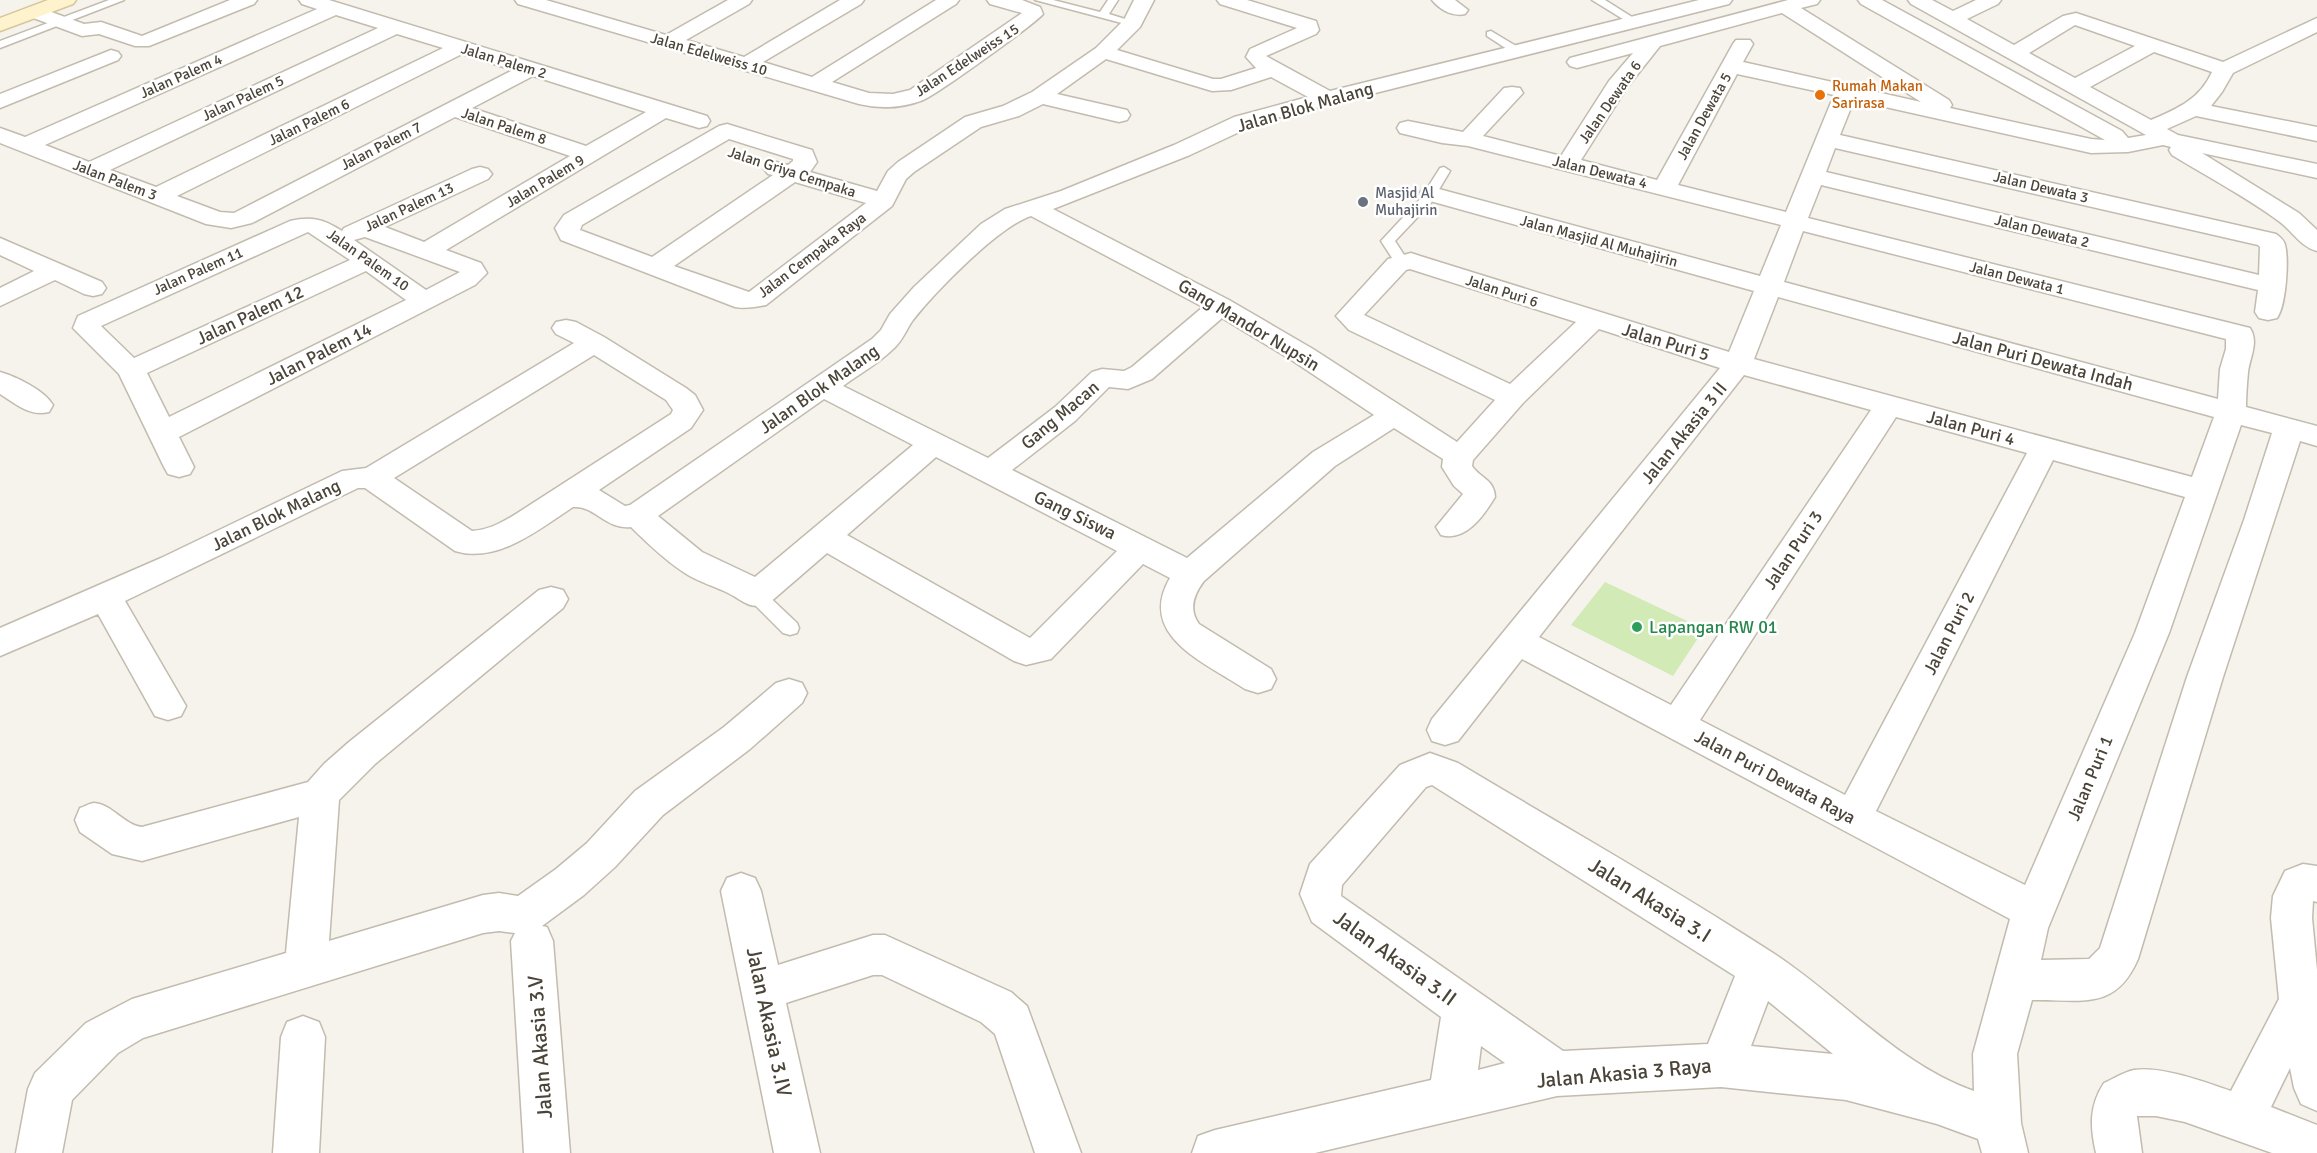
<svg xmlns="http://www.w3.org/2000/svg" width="2317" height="1153" font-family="Signika,sans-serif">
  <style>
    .green { fill: #d2eab5 }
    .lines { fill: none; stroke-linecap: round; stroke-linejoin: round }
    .lane-casing { stroke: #c2bbae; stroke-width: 3 }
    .street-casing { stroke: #c2bbae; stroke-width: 3 }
    .secondary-casing { stroke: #d6c79b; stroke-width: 3 }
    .lane { fill: #fff; fill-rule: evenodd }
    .street { fill: #fff; fill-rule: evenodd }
    .secondary { fill: #fff3cd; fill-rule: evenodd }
    .food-dot { fill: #e8710a; stroke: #fff; stroke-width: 2 }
    .worship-dot { fill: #6b7280; stroke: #fff; stroke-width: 2 }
    .leisure-dot { fill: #2e9e5b; stroke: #fff; stroke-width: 2 }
    .labels { text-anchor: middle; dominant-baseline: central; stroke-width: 5; stroke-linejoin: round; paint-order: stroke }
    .far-street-label { font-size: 15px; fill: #4b4439; stroke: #fff }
    .far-food-label { font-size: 15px; fill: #c56008; stroke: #fff; text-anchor: start }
    .far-worship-label { font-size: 15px; fill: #5b616d; stroke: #fff; text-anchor: start }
    .street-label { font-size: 18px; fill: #4b4439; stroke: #fff }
    .leisure-label { font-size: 18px; fill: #27864d; stroke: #fff; text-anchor: start }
    .near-street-label { font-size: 21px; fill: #4b4439; stroke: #fff }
  </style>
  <rect width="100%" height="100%" fill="#f6f3ec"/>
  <!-- green -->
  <path class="green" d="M1605,582L1704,629L1673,676L1571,625Z"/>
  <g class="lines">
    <defs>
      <g id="lane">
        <path d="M109,0H124L0,48V41Z"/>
        <path d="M1035,0H1053L1100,12L1108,0H1118L1109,14L1138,23L1133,26Z"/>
        <path d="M1592,0H1605L1640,22L1635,25L1631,24Z"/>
        <path d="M1491,31L1521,49V53H1513L1487,36V32Z"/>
        <path d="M1444,167L1450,171L1431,203L1395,241L1408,261L1406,264H1396L1381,241L1421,198L1440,168Z"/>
        <path d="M756,588L762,590L797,623L799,628L797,633L790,635L783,633L750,600L747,595L750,590Z"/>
      </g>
      <g id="street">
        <path d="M230,0H257L254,4L149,46H135L99,34L82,36L28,16L25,12L28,8L35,6L84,24L101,22L142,36Z"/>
        <path d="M299,0H329L707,116L710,121L707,126L699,128L666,118L446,250L481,263L487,273L475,285L179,437L194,467L190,474L179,477L168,474L164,467L119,374L73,328L78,316L290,221C311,216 324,219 342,231L344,228L472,169L480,167L488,169L492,174L488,179L385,227L424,242L570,156L455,117L252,223L231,228L206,224L0,143V128L25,137L317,9L302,4ZM336,15L378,28L89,162L45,145ZM397,34L443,48L156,187L110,170ZM462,54L513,70L234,213L220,212L177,196ZM533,76L646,112L586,146L472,108ZM308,232L350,260L134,358L101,326ZM365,237L460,272L426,290L354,240ZM366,271L406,300L169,417L147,373Z"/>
        <path d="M515,0H546L666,35L728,0H752L749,4L686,40L744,57L840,0H864L861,4L763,62L812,77L936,0H959L956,4L832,82L869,93L893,94L910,90L1022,13L990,4L987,0H1022L1040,7L1043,14C1036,23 935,96 923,100C903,108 880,109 859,104L518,4Z"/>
        <path d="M1134,0H1154L1140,27L1117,50L1213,79H1221L1256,68L1246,57L1250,49L1297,28L1220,4L1217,0H1247L1316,21L1319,30L1316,34L1266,56L1330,91L1699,0H1732L1729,4L1276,118L1250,127L1190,155L1053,209L1229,300L1313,349L1457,442L1495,400L1349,330L1336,316L1388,259L1411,253L1420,256L1729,352L1754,291L1423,199L1419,194L1423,189L1431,187L1439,189L1760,276L1781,225L1468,146L1442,143L1400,133L1397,128L1400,123L1408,121L1463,132L1504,88L1512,87L1520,88L1523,93L1483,136L1561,156L1609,81L1633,53L1577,68L1570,66L1567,62L1570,58L1788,0H1820L1817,4L1801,8L1949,100L1952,105L1950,108L2091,139L2105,140L1861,4L1858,0H1882L2122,131L2128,138L2146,135L1911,4L1908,0H1932L1953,11L1976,0H2001L1998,4L1967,19L2014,45L2063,16L2076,13L2223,62L2317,18V32L2233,73L2222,92L2211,106L2317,127V141L2196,116L2167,129L2178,135L2317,164V178L2202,153L2299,213L2317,230V251C2301,247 2293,232 2280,222C2246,197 2208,177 2172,155L2169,150L2171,147L2163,145L2128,152L2091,153L1854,100L1840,135L2276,234C2280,237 2284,240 2285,245C2289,259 2286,306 2277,318L2268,320L2259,318L2255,312L2258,290L1821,185L1808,218L2250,328C2259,342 2250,357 2248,372C2247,383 2246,395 2246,407L2317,426V446L2300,441L2223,677L2138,959C2115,1012 2081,999 2032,1000L2017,1054L2021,1123L2028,1153H1982L1978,1139L1937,1124L1846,1100L1721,1087L1557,1096L1315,1153H1192L1198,1136L1215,1130L1431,1080L1441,1017L1312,922L1300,894L1310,864L1400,765L1430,753L1458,763C1563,826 1670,886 1773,953C1839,996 1899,1065 1974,1091L1973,1054L2010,919L1522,659L1458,741L1445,745L1432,741L1427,730L1432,719L1720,368L1599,329L1523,403L1473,460L1472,466C1481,479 1494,479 1495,497C1483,517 1465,542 1441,535L1436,527L1463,494L1454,486L1442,467L1443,459L1394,428L1335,466L1204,581C1194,594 1188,609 1199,624L1271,669L1276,679L1271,689L1258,693L1245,689C1206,663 1136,636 1170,578L1143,564L1051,659L1026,665L1014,661L827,553L768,604C747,610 744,600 726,592C713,586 700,582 688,575C667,562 648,544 631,527C606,530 594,505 573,507C539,529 498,564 455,551L365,488H358L125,601L186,706L181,716L168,720L155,716L98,614L0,656V628L161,558L342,471L366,468L574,343L556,334L552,328L556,322L566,320L576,322L604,337L686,388L695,395L703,410L691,428L599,490L625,506L630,505L872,339L881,330L890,314L914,287L981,224L1005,209L1061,191L1174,145L1234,117L1308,97L1271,77L1231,90L1212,91L1106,59L1057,94L1127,110L1130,115L1127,120L1119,122L1043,104L1019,116L981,127L914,172L906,179L892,206L766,305C755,307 746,309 735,307L561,240L555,228L564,215L719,126L727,124L812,150L817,162L810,172L877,191L888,171L898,162L965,117L1003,106L1032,92L1096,48L1124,20ZM1782,13L1921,102L1743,62L1753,44L1750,40H1736L1733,44L1657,180L1581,160L1626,89L1660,46ZM2075,25L2135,46L2075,78L2029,53ZM2154,52L2212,72C2200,99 2177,109 2151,120L2090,87ZM1737,74L1834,95L1786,212L1678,185ZM729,139L793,159V161L788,165L776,162L768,164L764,169L768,174L773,175L652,257L580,230L582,225ZM1835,148L2258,245L2260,247L2259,275L1826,172ZM795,182L866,203L749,292L674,266ZM1031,216L1203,307L1132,367L1124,371L1102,369L1092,372L1055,407L988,458L843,386C859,374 878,364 892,350C902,342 906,330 913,320C935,292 998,227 1031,216ZM1803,231L2226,339V349L2220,369L2218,399L1784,282ZM1410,269L1576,322L1510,384L1364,315L1406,270ZM1778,297L2214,417L2192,477L1754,359ZM1222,318L1293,361L1374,415L1313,452L1187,558L1012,470L1075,421L1109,387L1128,389L1152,379ZM594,355L666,400L673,410L671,414L519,512C505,521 490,530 472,531L394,478ZM1744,375L1871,410L1671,705L1539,637ZM824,399L913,445L755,577L702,552L658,516ZM1896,417L2027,453L1845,795L1700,720ZM2241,425L2272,433L2244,520L2187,677L2100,948L2089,959L2041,960L2048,928L2169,633ZM936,457L1117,551L1030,638L847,535ZM2053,460L2185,497L2135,633L2025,885L1876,811ZM1432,785L1735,976L1708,1044L1563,1051L1341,896L1342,885L1426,787ZM1768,1001L1833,1054L1751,1046ZM1481,1046L1505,1063L1478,1070Z"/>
        <path d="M1432,0H1455L1468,10L1465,14C1453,17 1440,10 1432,0Z"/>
        <path d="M111,50L118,52L121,56L118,60L0,108V94Z"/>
        <path d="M0,238L102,282L106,288L102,294L93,296L84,294L55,280L0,306V288L34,271L0,255Z"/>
        <path d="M0,372C17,377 44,390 53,405L49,412C30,417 16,404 0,394Z"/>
        <path d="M551,587L563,590L568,599L563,608L375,764L339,800L329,941L483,895L499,893L518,896L556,869L587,843L635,791L724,727L776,683L789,679L802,683L807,693L802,703L750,749L663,815L615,867L584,895L542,926L547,927L553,941L570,1153H524L511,941L515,933L499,931L483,933L143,1038L118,1053L72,1100L62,1153H16L28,1089L35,1073L86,1023L132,999L286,953L299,817L142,861L112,854L80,832L75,820L80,808C84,807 90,803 94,803C112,804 124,825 142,827L308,782L324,764L349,742L539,590Z"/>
        <path d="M2303,864L2317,866V902L2313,901L2312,918L2317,970V1111L2301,1104L2294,1088L2290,1068L2271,1107L2317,1125V1153H2272L2185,1122L2156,1116H2137L2142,1153H2096C2090,1127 2089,1106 2104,1083C2113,1079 2124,1072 2134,1070C2162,1066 2204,1082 2231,1091L2279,999L2271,918L2273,896L2285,871Z"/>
        <path d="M741,873L755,878L761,891L778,965L873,935H885L1011,992L1027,1006L1081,1153H1035L995,1034L981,1022L882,975H873L786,1003L820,1153H774L721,891L727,878Z"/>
        <path d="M303,1016L319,1022L325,1037L319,1153H273L281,1037L287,1022Z"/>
      </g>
      <path id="secondary" d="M48,0H76L73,4L0,31V18Z"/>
    </defs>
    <!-- lane casing -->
    <use href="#lane" class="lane-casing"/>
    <!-- street casing -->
    <use href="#street" class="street-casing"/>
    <!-- secondary casing -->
    <use href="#secondary" class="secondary-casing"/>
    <!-- lane -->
    <use href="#lane" class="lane"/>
    <!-- street -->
    <use href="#street" class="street"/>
    <!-- secondary -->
    <use href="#secondary" class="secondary"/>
  </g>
  <!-- markers -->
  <circle class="food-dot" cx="1820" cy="95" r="6"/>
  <circle class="worship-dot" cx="1363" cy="202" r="6"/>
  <circle class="leisure-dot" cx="1637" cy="627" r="6"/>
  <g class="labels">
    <!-- far-street labels -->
    <g class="far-street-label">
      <text transform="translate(709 54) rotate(16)">Jalan Edelweiss 10</text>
      <text transform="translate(967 60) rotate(-33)">Jalan Edelweiss 15</text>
      <text transform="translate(504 61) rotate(17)">Jalan Palem 2</text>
      <text transform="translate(181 76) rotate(-24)">Jalan Palem 4</text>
      <text transform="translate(243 98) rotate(-25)">Jalan Palem 5</text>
      <text transform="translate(1610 102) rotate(-55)">Jalan Dewata 6</text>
      <text transform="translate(1704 116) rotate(-61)">Jalan Dewata 5</text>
      <text transform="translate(309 122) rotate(-26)">Jalan Palem 6</text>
      <text transform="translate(504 126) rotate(18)">Jalan Palem 8</text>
      <text transform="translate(381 146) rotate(-27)">Jalan Palem 7</text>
      <text transform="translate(792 172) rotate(18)">Jalan Griya Cempaka</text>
      <text transform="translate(1600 172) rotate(14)">Jalan Dewata 4</text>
      <text transform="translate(115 180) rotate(21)">Jalan Palem 3</text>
      <text transform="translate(545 181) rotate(-31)">Jalan Palem 9</text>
      <text transform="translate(2041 187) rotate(13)">Jalan Dewata 3</text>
      <text transform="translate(409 207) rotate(-25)">Jalan Palem 13</text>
      <text transform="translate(2042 231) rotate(14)">Jalan Dewata 2</text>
      <text transform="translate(1599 241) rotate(15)">Jalan Masjid Al Muhajirin</text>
      <text transform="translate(812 255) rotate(-37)">Jalan Cempaka Raya</text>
      <text transform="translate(368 260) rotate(35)">Jalan Palem 10</text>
      <text transform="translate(198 271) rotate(-24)">Jalan Palem 11</text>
      <text transform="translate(2017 278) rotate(14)">Jalan Dewata 1</text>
      <text transform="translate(1502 291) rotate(18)">Jalan Puri 6</text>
    </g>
    <!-- far-food labels -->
    <g class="far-food-label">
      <text x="1832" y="86">Rumah Makan<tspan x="1832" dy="17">Sarirasa</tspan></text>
    </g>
    <!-- far-worship labels -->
    <g class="far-worship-label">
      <text x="1375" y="193">Masjid Al<tspan x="1375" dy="17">Muhajirin</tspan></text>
    </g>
    <!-- street labels -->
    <g class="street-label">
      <text transform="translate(1305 107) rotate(-16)">Jalan Blok Malang</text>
      <text transform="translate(250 315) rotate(-25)">Jalan Palem 12</text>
      <text transform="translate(1249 325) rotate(31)">Gang Mandor Nupsin</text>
      <text transform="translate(1666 342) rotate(17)">Jalan Puri 5</text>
      <text transform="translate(319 354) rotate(-27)">Jalan Palem 14</text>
      <text transform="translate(2043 361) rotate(15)">Jalan Puri Dewata Indah</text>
      <text transform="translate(819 389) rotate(-35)">Jalan Blok Malang</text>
      <text transform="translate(1060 415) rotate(-40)">Gang Macan</text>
      <text transform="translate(1971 428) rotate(15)">Jalan Puri 4</text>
      <text transform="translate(1684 433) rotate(-51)">Jalan Akasia 3 II</text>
      <text transform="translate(276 515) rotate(-26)">Jalan Blok Malang</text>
      <text transform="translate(1075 515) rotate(26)">Gang Siswa</text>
      <text transform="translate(1793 550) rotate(-56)">Jalan Puri 3</text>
      <text transform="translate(1949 633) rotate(-63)">Jalan Puri 2</text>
      <text transform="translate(1775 777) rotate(28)">Jalan Puri Dewata Raya</text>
      <text transform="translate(2090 778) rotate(-67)">Jalan Puri 1</text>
    </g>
    <!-- leisure labels -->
    <g class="leisure-label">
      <text x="1649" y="627">Lapangan RW 01</text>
    </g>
    <!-- near-street labels -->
    <g class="near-street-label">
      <text transform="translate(1650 900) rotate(32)">Jalan Akasia 3.I</text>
      <text transform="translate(1395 958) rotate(36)">Jalan Akasia 3.II</text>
      <text transform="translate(769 1022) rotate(78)">Jalan Akasia 3.IV</text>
      <text transform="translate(540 1047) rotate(-94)">Jalan Akasia 3.V</text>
      <text transform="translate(1624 1073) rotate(-5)">Jalan Akasia 3 Raya</text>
    </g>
  </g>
</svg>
